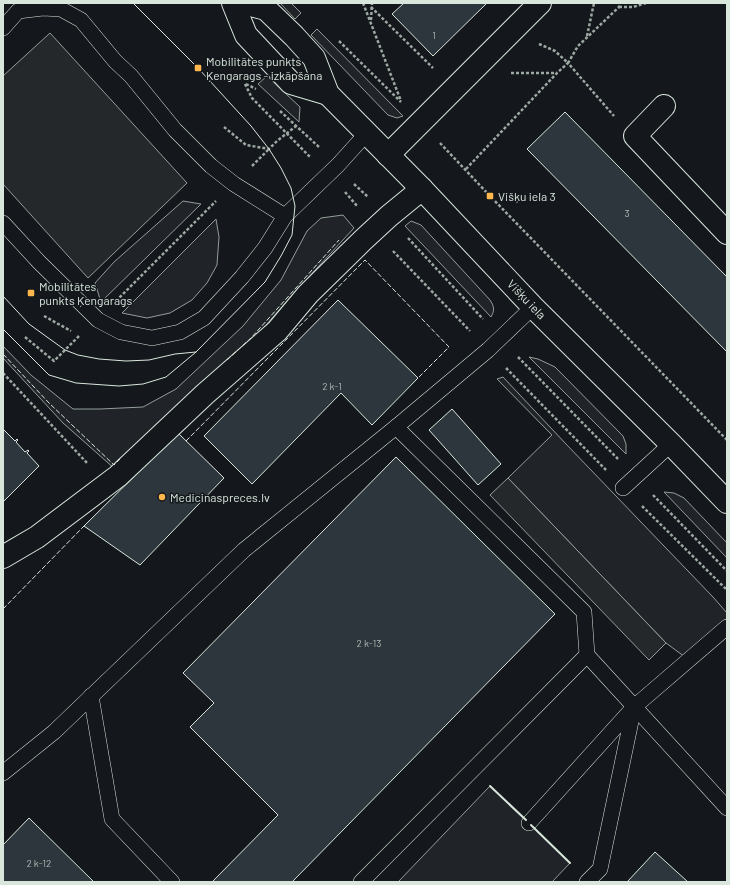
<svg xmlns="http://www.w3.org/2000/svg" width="730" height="885" font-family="Barlow,sans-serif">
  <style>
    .green { fill: #202428; stroke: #939e99 }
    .parking { fill: #24282b; stroke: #939e99 }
    .building { fill: #2c363c; stroke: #d8e6dc }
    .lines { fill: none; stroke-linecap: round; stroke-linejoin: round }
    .lane-casing { stroke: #d8e6dc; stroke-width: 16 }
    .street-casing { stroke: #d8e6dc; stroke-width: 24 }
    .secondary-casing { stroke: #d8e6dc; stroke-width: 24 }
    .path { stroke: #9da8a2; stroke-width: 2.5; stroke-dasharray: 3 2; stroke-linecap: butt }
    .lane { stroke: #14181c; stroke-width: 15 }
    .street { stroke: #14181c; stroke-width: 22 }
    .secondary { stroke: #14181c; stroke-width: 22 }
    .tram { stroke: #d8e6dc; stroke-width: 1 }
    .fence { stroke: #d8e6dc; stroke-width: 1; stroke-dasharray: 5 2; stroke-linecap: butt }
    .wall { stroke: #d8e6dc; stroke-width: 2 }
    .poi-dot { fill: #ffb74d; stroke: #14181c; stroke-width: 1.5 }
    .labels { text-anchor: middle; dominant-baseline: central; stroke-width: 3; stroke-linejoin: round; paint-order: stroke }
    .number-label { font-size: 10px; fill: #adbab4 }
    .poi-label { font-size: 12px; fill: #d8e6dc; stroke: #14181c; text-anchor: start }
    .street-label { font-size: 12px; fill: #d8e6dc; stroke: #14181c }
  </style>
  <rect width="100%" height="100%" fill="#14181c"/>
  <!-- green -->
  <g class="green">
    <path d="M280,3H291L301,13L295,19Z"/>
    <path d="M317,29L403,116L397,118L388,115L311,35Z"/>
    <path d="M267,76L300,107L299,122L258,84Z"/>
    <path d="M183,201L201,204L101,302L95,283L114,262Z"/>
    <path d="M343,215L354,228L294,293L253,340L115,469L63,423L3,358V346L31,375L73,409H100L143,407L176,389L243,326L281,280L307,231L321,218Z"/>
    <path d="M216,219L219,237L217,265L207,283L192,300L170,313L147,318L122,313Z"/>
    <path d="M411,221L421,225L490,300C494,306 495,310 491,317L405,226Z"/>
    <path d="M529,357L538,359L555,367L623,436L626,444V454Z"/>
    <path d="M503,377L566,444L713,597L727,613V618L685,657L666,643L508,478L552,435L497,379Z"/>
    <path d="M664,492L674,493L684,498L727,543V558Z"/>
    <path d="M490,786L570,863L552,882H398Z"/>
  </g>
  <!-- parking -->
  <g class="parking">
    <path d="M50,33L187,183L88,278L3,184V76Z"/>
    <path d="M508,478L666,643L649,660L490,495Z"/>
  </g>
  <!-- building -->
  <g class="building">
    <path d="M404,3H487L433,56L392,14Z"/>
    <path d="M565,112L727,277V352L527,149Z"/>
    <path d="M338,300L418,378L372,425L341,393L252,484L204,436Z"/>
    <path d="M452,409L501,464L478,485L429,430Z"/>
    <path d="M3,429L15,441L17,439L18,440L16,442L25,452L28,450L29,451L27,453L39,466L3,502Z"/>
    <path d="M178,433L224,478L140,565L84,526Z"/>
    <path d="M396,457L555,614L292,882H212L278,815L190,727L214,703L183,673Z"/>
    <path d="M29,818L94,882H3V845Z"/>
    <path d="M655,852L688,882H627Z"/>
  </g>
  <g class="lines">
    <defs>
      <g id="lane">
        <path d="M3,28L18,11L43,8L61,9L81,20L115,61L131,76L175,130L211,166L234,184L285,216"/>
        <path d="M3,223L39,262L98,320L121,332L152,338L180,332L204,318L242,277L265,248L285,216L338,165L367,133"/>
        <path d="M396,427L584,612L587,655L727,808"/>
        <path d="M623,488L671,444"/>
        <path d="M91,696L112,819L172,882"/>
        <path d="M3,773L54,732L244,550L396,427L488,350L533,307"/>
        <path d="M529,823L633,708"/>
        <path d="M361,882L587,655"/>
        <path d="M587,882L600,869L634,707L727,627"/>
      </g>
      <g id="street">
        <path d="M664,106L635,136L727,233"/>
        <path d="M388,155L540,3"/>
        <path d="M3,557L37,537L118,476L205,394L277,331L308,294L363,240L389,216L422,189"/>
      </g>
      <g id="secondary">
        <path d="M233,3L246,35L291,83L328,94"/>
        <path d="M243,3L266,9L294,36L314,58L328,94L422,189L533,307L671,444L727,502"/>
      </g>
    </defs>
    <!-- lane casing -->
    <use href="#lane" class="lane-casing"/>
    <!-- street casing -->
    <use href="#street" class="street-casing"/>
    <!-- secondary casing -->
    <use href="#secondary" class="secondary-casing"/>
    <!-- path -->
    <g class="path">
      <path d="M363,3L401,101"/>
      <path d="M371,7L433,68"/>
      <path d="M619,7H633L646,3"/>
      <path d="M371,20L372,3"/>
      <path d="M587,36L594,3"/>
      <path d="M339,41L401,102"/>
      <path d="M539,44L555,51L568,63L578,46L619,7L620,3"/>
      <path d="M511,73H557"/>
      <path d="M245,84L252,98L311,158"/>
      <path d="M246,84L256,89"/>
      <path d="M280,111L320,148"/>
      <path d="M224,127L246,145L269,149L277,141L296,126"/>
      <path d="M440,143L490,196L727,440"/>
      <path d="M252,166L269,149"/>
      <path d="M466,169L557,73L568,63L614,116"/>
      <path d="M354,184L368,197"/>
      <path d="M345,192L358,207"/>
      <path d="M408,238L483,319"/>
      <path d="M393,251L470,331"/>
      <path d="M116,301L216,201"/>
      <path d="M44,316L71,331"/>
      <path d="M25,337L54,361L79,336"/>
      <path d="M518,357L618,459"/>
      <path d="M506,368L606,470"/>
      <path d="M3,373L87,463"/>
      <path d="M653,495L727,571"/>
      <path d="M642,506L727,590"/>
    </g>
    <!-- lane -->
    <use href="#lane" class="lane"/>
    <!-- street -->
    <use href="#street" class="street"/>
    <!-- secondary -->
    <use href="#secondary" class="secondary"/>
    <!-- tram -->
    <g class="tram">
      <path d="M3,296L29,324L65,350L78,355L99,359L126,361L149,360L175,354L196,352"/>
      <path d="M3,329L49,375L76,383L119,386L143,384L166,377L196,352L265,282L281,256L292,235L295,206L291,188L281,168L269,149L251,126L198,68L133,3"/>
    </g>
    <!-- fence -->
    <g class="fence">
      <path d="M3,354L49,403L114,465L120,459"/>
      <path d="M227,360L251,338L339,240"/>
      <path d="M186,441L365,260L449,347L418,378"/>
      <path d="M3,609L84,526"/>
    </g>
    <!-- wall -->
    <g class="wall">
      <path d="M490,786L526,820"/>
      <path d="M531,825L570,863"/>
    </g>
  </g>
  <!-- markers -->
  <g class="poi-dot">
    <rect x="194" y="64" width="8" height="8" rx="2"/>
    <rect x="486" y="192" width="8" height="8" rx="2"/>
    <rect x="27" y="289" width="8" height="8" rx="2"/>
    <circle cx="162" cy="497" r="4"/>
  </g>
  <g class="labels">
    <!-- number labels -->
    <g class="number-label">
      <text x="434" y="35">1</text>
      <text x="627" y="213">3</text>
      <text x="332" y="386">2 k-1</text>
      <text x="369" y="643">2 k-13</text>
      <text x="39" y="863">2 k-12</text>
    </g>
    <!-- poi labels -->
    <g class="poi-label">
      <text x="206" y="61">Mobilitātes punkts<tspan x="206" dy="14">Ķengarags - izkāpšana</tspan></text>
      <text x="498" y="196">Višķu iela 3</text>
      <text x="39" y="286">Mobilitātes<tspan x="39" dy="14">punkts Ķengarags</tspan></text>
      <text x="170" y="497">Medicinaspreces.lv</text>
    </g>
    <!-- street labels -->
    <g class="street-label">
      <text transform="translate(527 299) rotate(46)">Višķu iela</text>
    </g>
  </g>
  <!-- border -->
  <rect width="730" height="885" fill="none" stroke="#d8e6dc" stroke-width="8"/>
</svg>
